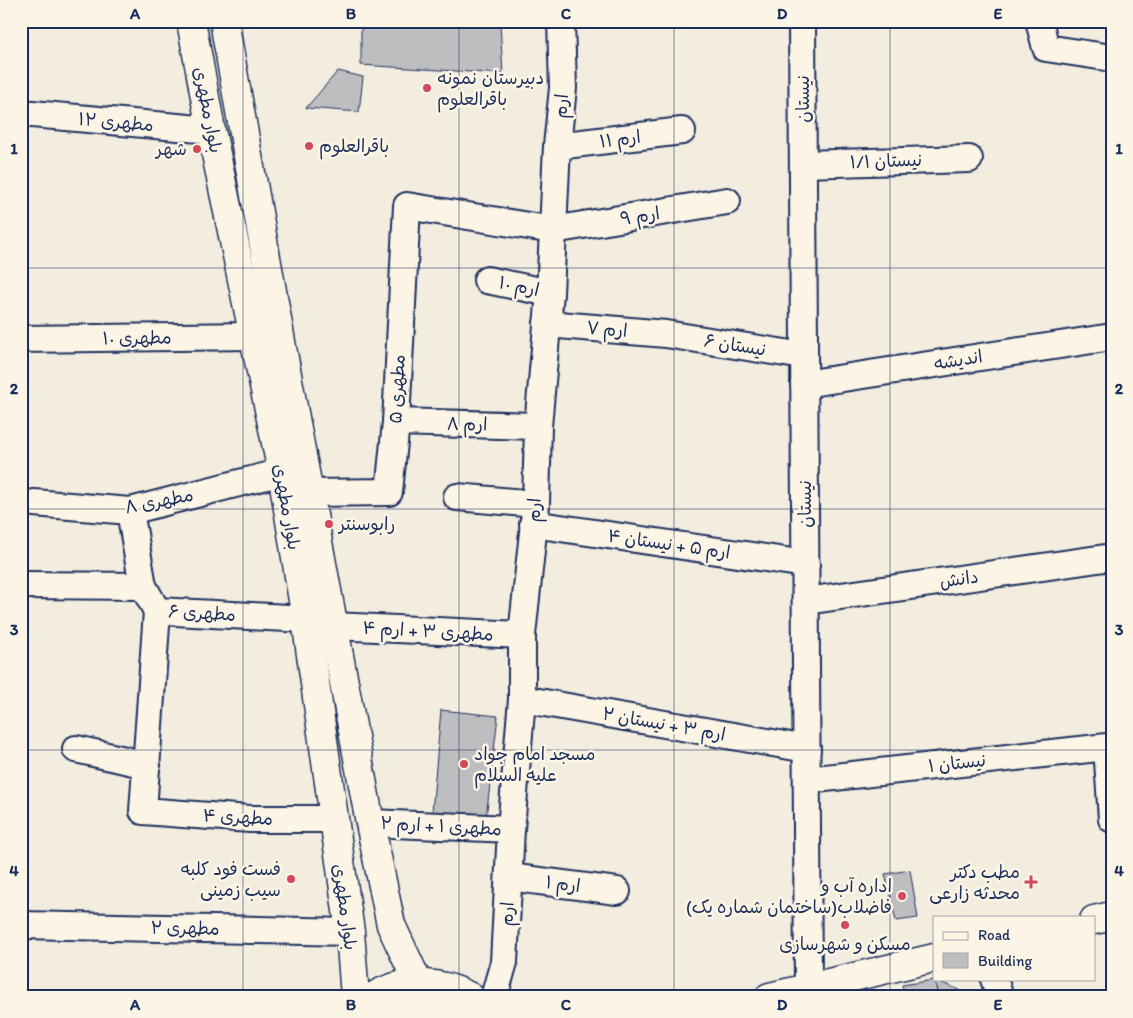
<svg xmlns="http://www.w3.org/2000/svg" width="1133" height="1018" font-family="Itim,'Playpen Sans Arabic',sans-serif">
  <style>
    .building { fill: #bebec0; stroke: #1b2f5e }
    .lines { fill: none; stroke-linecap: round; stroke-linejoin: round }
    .minor-casing { stroke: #1b2f5e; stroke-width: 30 }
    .major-casing { stroke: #1b2f5e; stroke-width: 31 }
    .minor { stroke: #fcf5e5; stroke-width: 26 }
    .major { stroke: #fcf5e5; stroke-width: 28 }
    .grid { fill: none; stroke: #1b2f5e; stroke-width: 1; stroke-opacity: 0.55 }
    .poi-dot { fill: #d1495b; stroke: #fcf5e5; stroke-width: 2 }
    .labels { text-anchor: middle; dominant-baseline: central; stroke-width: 5; stroke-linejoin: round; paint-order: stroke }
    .poi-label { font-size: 18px; fill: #1b2f5e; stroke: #fcf5e5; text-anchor: start }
    .street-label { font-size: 18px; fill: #1b2f5e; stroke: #fcf5e5 }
    .neatline { fill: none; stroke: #1b2f5e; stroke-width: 2 }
    .grid-label { font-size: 16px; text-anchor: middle; font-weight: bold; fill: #1b2f5e }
  </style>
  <rect width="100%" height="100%" fill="#f3ede0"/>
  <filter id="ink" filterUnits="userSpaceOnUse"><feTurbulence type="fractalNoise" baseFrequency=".02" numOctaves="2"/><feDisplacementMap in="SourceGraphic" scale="10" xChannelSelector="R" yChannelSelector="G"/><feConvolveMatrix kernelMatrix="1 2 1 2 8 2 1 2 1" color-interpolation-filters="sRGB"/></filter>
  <g filter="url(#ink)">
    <!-- building -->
    <g class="building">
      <path d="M361,21H477L500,23L503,74L361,65Z"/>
      <path d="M338,71L363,77L359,112L306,108Z"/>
      <path d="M441,710L498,716L486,818L432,812Z"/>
      <path d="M910,870L918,918L896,921L885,874Z"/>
      <path d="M934,980L939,997H905L902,985Z"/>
      <path d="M934,980L955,988L970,997H939Z"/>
    </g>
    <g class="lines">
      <defs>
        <g id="minor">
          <path d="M802,21L808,988"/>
          <path d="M1039,21L1046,48L1112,58"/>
          <path d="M21,113L211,130"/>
          <path d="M557,146L682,131"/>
          <path d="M803,164L969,159"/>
          <path d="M487,280L550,293"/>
          <path d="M547,324L666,334L804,356"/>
          <path d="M21,339L253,336"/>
          <path d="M804,384L1112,337"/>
          <path d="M396,422L538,426"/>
          <path d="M310,493L389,492L396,422L407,206L553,230L727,201"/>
          <path d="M457,497L536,504"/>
          <path d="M34,503L130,511L282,472"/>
          <path d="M130,511L143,586"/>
          <path d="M533,524L806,564"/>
          <path d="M21,585L143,586L157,611L306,619"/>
          <path d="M806,601L1112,557"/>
          <path d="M157,611L143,811L250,819H333"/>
          <path d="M334,626L522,635"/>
          <path d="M522,699L807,749"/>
          <path d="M76,749L147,765"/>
          <path d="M807,780L1107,747L1112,819"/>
          <path d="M370,823L511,829"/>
          <path d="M509,877L617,891"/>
          <path d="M21,925L350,932"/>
          <path d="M994,979L1000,997"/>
          <path d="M494,997L504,962L511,829L522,699V635L536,504L538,426L550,293L557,146L563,88L561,21"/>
        </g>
        <g id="major">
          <path d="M191,21L211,130L282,472L306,619L350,932L355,997"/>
          <path d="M224,21L283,353L370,823L391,925L418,983"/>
          <path d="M1094,920L1112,916"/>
          <path d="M373,997C402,979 440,980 470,997"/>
          <path d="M769,997L934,958"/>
        </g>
      </defs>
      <!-- minor casing -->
      <use href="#minor" class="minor-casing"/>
      <!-- major casing -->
      <use href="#major" class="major-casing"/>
      <!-- minor -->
      <use href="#minor" class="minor"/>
      <!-- major -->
      <use href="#major" class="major"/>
    </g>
  </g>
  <!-- grid -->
  <path class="grid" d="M243,21V997M459,21V997M674,21V997M890,21V997M21,268H1112M21,509H1112M21,750H1112"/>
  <!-- markers -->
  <g class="poi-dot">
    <circle cx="427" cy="88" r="5"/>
    <circle cx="309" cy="146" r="5"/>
    <circle cx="197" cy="149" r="5"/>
    <circle cx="329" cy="524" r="5"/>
    <circle cx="464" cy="764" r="5"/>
    <circle cx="291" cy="879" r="5"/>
    <path d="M1028.5 874.5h5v5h5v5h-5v5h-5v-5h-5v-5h5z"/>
    <circle cx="902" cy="896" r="5"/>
    <circle cx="845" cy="925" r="5"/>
  </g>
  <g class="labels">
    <!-- poi labels -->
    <g class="poi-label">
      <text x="437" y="78">دبیرستان نمونه<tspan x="437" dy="21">باقرالعلوم</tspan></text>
      <text x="319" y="146">باقرالعلوم</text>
      <text x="187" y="149" text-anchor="end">شهر</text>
      <text x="339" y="524">رابوسنتر</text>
      <text x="474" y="754">مسجد امام جواد<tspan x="474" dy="21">علیه السلام</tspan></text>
      <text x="281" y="869" text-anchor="end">فست فود کلبه<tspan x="281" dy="21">سیب زمینی</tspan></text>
      <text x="1020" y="872" text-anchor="end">مطب دکتر<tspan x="1020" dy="21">محدثه زارعی</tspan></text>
      <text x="892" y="886" text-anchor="end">اداره آب و<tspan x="892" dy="21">فاضلاب(ساختمان شماره یک)</tspan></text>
      <text x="845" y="944" text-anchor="middle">مسکن و شهرسازی</text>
    </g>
    <!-- street labels -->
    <g class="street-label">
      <text transform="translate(803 99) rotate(-90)">نیستان</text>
      <text transform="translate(561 106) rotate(-85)">ارم</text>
      <text transform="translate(208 110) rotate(79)">بلوار مطهری</text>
      <text transform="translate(116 122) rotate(5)">مطهری ۱۲</text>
      <text transform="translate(620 139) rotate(-7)">ارم ۱۱</text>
      <text transform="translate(886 161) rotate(-2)">نیستان ۱/۱</text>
      <text transform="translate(640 216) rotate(-9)">ارم ۹</text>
      <text transform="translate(519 286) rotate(12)">ارم ۱۰</text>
      <text transform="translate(607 329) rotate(5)">ارم ۷</text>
      <text transform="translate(137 338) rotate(-1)">مطهری ۱۰</text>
      <text transform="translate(735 345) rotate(9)">نیستان ۶</text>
      <text transform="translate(958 360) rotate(-9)">اندیشه</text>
      <text transform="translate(397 389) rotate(-87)">مطهری ۵</text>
      <text transform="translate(467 424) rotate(1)">ارم ۸</text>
      <text transform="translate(159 501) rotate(-11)">مطهری ۸</text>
      <text transform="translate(805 504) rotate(-90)">نیستان</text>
      <text transform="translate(287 507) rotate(80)">بلوار مطهری</text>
      <text transform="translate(534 510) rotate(-86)">ارم</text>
      <text transform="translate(669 544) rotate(8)">ارم ۵ + نیستان ۴</text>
      <text transform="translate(959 579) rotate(-8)">دانش</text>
      <text transform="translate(202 613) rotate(3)">مطهری ۶</text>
      <text transform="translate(428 631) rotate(3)">مطهری ۳ + ارم ۴</text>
      <text transform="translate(664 724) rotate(10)">ارم ۳ + نیستان ۲</text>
      <text transform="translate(957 763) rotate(-6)">نیستان ۱</text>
      <text transform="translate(238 817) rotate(3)">مطهری ۴</text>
      <text transform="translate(441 826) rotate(3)">مطهری ۱ + ارم ۲</text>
      <text transform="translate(563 884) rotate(7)">ارم ۱</text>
      <text transform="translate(345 907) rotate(82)">بلوار مطهری</text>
      <text transform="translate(507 914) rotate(-87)">ارم</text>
      <text transform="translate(185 928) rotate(1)">مطهری ۲</text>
    </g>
  </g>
  <!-- margin -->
  <rect width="1133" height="1018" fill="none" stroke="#fcf5e5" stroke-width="55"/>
  <!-- legend -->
  <rect x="933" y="916" width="162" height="65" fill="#fcf5e5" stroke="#a2a6af"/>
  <rect x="943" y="932" width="25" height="8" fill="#fcf5e5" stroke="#a2a6af"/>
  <text x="978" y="940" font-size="15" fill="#1b2f5e">Road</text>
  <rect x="943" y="953" width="25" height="15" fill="#bebec0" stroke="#a2a6af"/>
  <text x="978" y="966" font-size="15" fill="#1b2f5e">Building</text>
  <rect x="28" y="28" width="1078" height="962" class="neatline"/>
  <g class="grid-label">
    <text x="135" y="19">A</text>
    <text x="351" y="19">B</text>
    <text x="566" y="19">C</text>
    <text x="782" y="19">D</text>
    <text x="998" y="19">E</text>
    <text x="14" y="154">1</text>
    <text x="1119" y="154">1</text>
    <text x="14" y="394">2</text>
    <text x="1119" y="394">2</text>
    <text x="14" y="635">3</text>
    <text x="1119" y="635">3</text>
    <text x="14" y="876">4</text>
    <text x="1119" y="876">4</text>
    <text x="135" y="1010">A</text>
    <text x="351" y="1010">B</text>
    <text x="566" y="1010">C</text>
    <text x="782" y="1010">D</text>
    <text x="998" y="1010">E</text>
  </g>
</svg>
